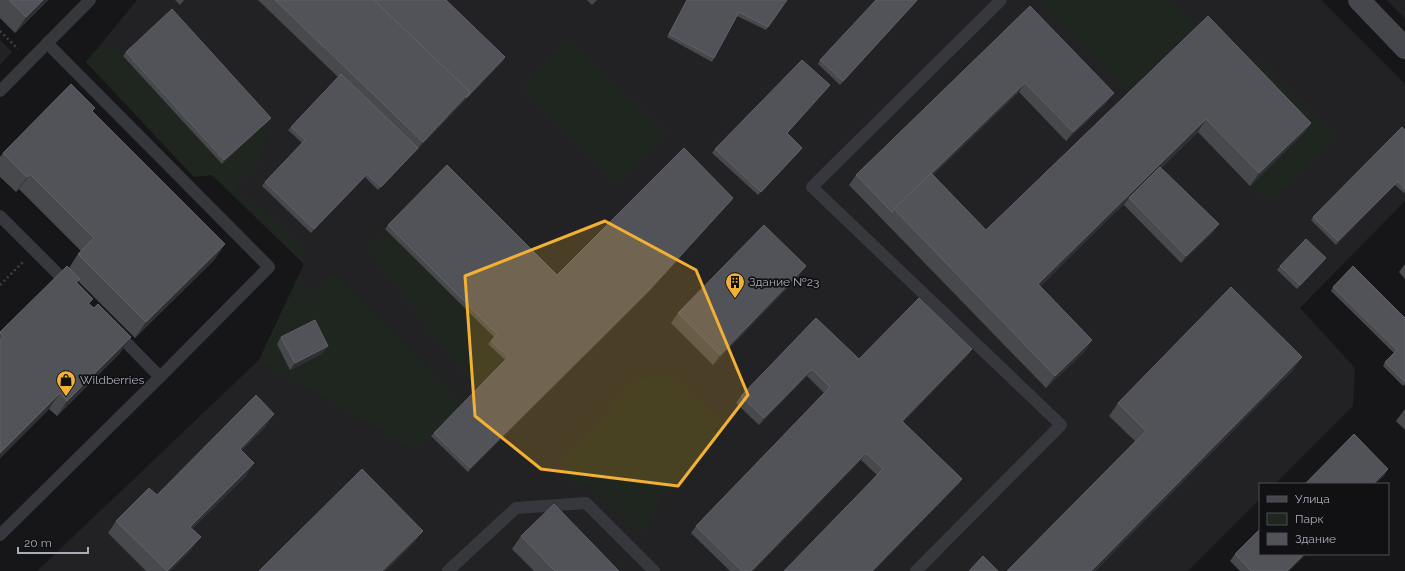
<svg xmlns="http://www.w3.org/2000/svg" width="1405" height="571" font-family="Raleway,sans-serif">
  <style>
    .built { fill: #222225 }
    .green { fill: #1e261f }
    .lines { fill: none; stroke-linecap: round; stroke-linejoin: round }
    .path { stroke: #3d3f44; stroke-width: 2.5; stroke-dasharray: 2 3; stroke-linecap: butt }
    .lane { stroke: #37383d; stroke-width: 12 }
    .secondary { stroke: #45474d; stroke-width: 22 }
    .wall { fill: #47494d }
    .shaded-wall { fill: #2f3033 }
    .building { fill: #525359; stroke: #5f6168 }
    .marked { fill: #f2b134; fill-opacity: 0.2; stroke: #f2b134; stroke-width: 3; stroke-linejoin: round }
    .labels { text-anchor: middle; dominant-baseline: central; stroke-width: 3.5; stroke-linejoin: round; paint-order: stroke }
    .poi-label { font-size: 12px; fill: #a8adb8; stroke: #111113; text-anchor: start }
  </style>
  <rect width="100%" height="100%" fill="#161618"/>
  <!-- built -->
  <g class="built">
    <path d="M137,0H1321L1405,84V201L1300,308L1355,368L1353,406L1275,484H1260V499L1188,571H37L259,360L304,264L212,175L194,177L86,62Z"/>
    <path d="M1387,0H1405V19Z"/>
    <path d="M0,40L12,52L0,65Z"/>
  </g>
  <!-- green -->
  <g class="green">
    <path d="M1042,0H1171L1199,29L1130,95L1038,3Z"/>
    <path d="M570,40L667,134L619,184L522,90Z"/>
    <path d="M117,48L222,164L268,121L261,160L235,187L302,247L304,264L212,175L194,177L86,62L97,49Z"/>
    <path d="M1257,59L1335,138L1269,203L1250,186L1302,135L1242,73Z"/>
    <path d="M385,229L495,337L488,344L505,361L476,390L366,247Z"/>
    <path d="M333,274L462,404L431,436L413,449L259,360L297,279L310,294Z"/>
    <path d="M668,373L729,427L663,493L642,536L586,482H566L558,461L637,379Z"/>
  </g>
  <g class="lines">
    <!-- path -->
    <g class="path">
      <path d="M0,31L18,49"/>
      <path d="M0,285L23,262"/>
    </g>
    <!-- lane -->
    <g class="lane">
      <path d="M0,91L90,0"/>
      <path d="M0,216L69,285"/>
      <path d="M116,332L160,377"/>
      <path d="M0,535L160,377L269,267L47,43"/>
      <path d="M448,571L516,508L586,503L654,571"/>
      <path d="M916,571L1061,425L812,187L1001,0"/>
    </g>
    <!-- secondary -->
    <path class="secondary" d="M1359,0L1405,48"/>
  </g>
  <!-- wall -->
  <g class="wall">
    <path d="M0,0H48L15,33L0,18Z"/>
    <path d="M175,0H184L180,5Z"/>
    <path d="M258,0H446L505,57L503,61L378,190L365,177L311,233L262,186L265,182L302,143L288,130L291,127L338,77Z"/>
    <path d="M587,0H597L592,5Z"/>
    <path d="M687,0H787L766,30L737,16L712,62L667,37Z"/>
    <path d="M918,0L840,85L818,64L820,60Z"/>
    <path d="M1030,6L1107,102L1066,141L1019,92L933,175L986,230L1208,16L1311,123L1302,135L1250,186L1198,132L1161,168L1214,231L1181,263L1124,205L1126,202L1040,286L1092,340L1084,352L1046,388L849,185L856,175Z"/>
    <path d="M126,52L271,118L268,121L222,164L123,56Z"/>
    <path d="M830,85L787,133L802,148L799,152L758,195L712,153L715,149Z"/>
    <path d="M92,112L225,244L214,260L135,338L78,281L77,282L93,299L89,304L120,353L57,416L49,409L0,458V332L69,268L78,254L81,251L19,189L16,192L0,177V157L3,153Z"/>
    <path d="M1405,130V192L1404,193L1395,185L1336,245L1311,220L1313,217Z"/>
    <path d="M733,198L731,201L647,294L468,472L431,436L434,433L505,360L488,344L494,337L385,229L388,225L557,275Z"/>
    <path d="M1323,262L1297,289L1277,270L1280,266Z"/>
    <path d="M1405,264V279L1399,272Z"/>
    <path d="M806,266L799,276L713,365L671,323L678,313Z"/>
    <path d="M1333,287L1405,318V384L1403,386L1383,366L1385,362L1394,353L1331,291Z"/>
    <path d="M816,318L859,359L972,349L967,356L903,422L962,479L957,486L877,475L861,460L753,571H730L691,533L696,526L824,393L807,376L759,425L736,403L741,396Z"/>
    <path d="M281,337L323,353L290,370L277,344Z"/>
    <path d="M1294,369L1095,571H1007L1135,441L1109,416L1118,403Z"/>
    <path d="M1405,409V430L1396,421Z"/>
    <path d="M266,426L241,451L246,476L192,529V549L170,571H146L108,533L116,521Z"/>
    <path d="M521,536L619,571H534L512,549Z"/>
    <path d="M1235,554H1306L1289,571H1240L1230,561Z"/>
  </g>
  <!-- shaded-wall -->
  <g class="shaded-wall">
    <path d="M43,0H48L15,33L26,17Z"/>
    <path d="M917,0H918L840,85L843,81Z"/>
    <path d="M505,57L503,61L416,151L423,142L470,92Z"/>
    <path d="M1025,83L1019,92L896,211L894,210Z"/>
    <path d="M830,85L827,88L784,136L787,133Z"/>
    <path d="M1114,93L1107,102L1066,141L1073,132Z"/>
    <path d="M271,118L268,121L222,164L224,160Z"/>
    <path d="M1206,119L1198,132L1129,199V198L1126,202L1030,297L1038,284Z"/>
    <path d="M1311,123L1302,135L1250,186L1259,173Z"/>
    <path d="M418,148L416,151L378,190L381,187Z"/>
    <path d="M802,148L799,152L758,195L761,192Z"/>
    <path d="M30,174L19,189L16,192L27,177Z"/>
    <path d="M367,174L365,177L311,233L314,229Z"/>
    <path d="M1398,181L1395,185L1336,245L1338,241Z"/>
    <path d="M733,198L731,201L647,294L468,472L470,468Z"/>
    <path d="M1219,224L1214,231L1181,263L1186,256Z"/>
    <path d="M225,244L214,260L135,338L146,322Z"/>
    <path d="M1326,258L1323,262L1297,289L1300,285Z"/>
    <path d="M806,266L799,276L713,365L720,355Z"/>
    <path d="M131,337L120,353L57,416L67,401Z"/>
    <path d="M1092,340L1084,352L1046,388L1055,376Z"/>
    <path d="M328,346L323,353L290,370L295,363Z"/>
    <path d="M972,349L967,356L897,428L902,421Z"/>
    <path d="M1302,357L1294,369L1095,571H1091Z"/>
    <path d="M812,369L807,376L759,425L764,418Z"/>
    <path d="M60,393L49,409L0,458V453Z"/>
    <path d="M274,414L266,426L231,461L240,449Z"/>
    <path d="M866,453L861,460L753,571H751Z"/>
    <path d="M254,463L246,476L182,539L190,527Z"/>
    <path d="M1388,469L1384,476L1375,484H1373Z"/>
    <path d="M962,479L957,486L874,571H872Z"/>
    <path d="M423,531L414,543L386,571H382Z"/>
    <path d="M201,537L192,549L170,571H167Z"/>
    <path d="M1304,554H1306L1289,571H1287Z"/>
  </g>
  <!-- building -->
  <g class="building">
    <path d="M9,0H43L26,17Z"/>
    <path d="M275,0H374L470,92L423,142Z"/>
    <path d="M374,0H446L505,57L466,98L470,92Z"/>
    <path d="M687,0H787L768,27L739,12L714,58L669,34Z"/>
    <path d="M876,0H917L843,81L820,60Z"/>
    <path d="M1030,6L1114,93L1073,132L1025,83L932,173H931L894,209L892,212L856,175Z"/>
    <path d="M172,9L271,118L224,160L126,52Z"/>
    <path d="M1208,16L1311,123L1259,173L1206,119L1038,284L1092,340L1055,376L894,209L931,173L986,230Z"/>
    <path d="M802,60L830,85L787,133L802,148L761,192L715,149Z"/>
    <path d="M341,74L418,148L381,187L367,174L314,229L265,182L305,140L291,127Z"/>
    <path d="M71,84L95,108L92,111L225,244L146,322L78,254L94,238L30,174L27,177L3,153Z"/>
    <path d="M1402,127L1405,130V189L1398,181L1338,241L1313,217Z"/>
    <path d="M684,148L733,198L649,290L470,468L434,433L508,357L491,341L497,334L388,225L447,165L557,275Z"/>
    <path d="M1160,167L1219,224L1186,256L1129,198Z"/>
    <path d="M764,225L806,266L720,355L678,313Z"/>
    <path d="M1306,239L1326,258L1300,285L1280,266Z"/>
    <path d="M67,266L80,279L76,282L93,299L88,303L94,308L98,304L131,337L67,401L60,393L0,453V340L4,337L0,333V332Z"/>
    <path d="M1353,266L1405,318V382L1385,362L1397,350L1333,287Z"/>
    <path d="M1231,287L1302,357L1091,571H1007L1146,431L1118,403Z"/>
    <path d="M919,298L972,349L902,421L962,479L872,571H784L883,469L866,453L751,571H742L696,526L830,387L812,369L764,418L741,396L816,318L859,359Z"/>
    <path d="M315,320L328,346L295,363L281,337Z"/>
    <path d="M256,395L274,414L240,449L254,463L190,527L201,537L167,571L116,521L149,488L157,495Z"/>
    <path d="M1354,434L1388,469L1373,484H1305Z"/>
    <path d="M362,469L423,531L382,571H259Z"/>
    <path d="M554,504L619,571H555L521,536Z"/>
    <path d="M1260,529V554H1304L1287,571H1251L1235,554Z"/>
    <path d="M983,556L998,571H969Z"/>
  </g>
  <!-- marked area -->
  <path class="marked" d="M605,221L696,270L748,395L678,486L541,469L475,416L465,276Z"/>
  <!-- icons -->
  <defs>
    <symbol id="building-pin" viewBox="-11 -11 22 30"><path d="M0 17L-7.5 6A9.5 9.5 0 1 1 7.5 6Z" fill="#f2b134" stroke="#111113"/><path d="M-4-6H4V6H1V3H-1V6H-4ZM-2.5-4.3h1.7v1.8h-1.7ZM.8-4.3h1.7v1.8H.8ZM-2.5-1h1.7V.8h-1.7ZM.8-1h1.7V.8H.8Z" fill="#111"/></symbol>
    <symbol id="shop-pin" viewBox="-11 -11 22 30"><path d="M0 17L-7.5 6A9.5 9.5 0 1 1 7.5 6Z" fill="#f2b134" stroke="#111113"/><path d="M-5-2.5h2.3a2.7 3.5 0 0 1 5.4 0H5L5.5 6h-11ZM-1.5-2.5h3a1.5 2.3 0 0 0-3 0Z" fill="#111"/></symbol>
  </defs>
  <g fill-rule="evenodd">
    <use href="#building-pin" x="724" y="271" width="22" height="30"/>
    <use href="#shop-pin" x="55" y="369" width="22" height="30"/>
  </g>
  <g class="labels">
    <!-- poi labels -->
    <g class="poi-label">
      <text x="749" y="282">Здание №23</text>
      <text x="80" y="380">Wildberries</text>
    </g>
  </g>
  <!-- legend -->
  <rect x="1259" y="483" width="130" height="72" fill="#111113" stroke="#4d4f55"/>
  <rect x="1267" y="496" width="20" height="6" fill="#45474d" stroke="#4d4f55"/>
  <text x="1295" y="503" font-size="12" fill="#a8adb8">Улица</text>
  <rect x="1267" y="513" width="20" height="12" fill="#1e261f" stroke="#4d4f55"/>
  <text x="1295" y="523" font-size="12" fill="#a8adb8">Парк</text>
  <rect x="1267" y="533" width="20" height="12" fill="#525359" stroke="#4d4f55"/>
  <text x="1295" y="543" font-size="12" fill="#a8adb8">Здание</text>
  <!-- scale -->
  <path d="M18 547v6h70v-6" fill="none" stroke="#a8adb8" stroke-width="2"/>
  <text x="24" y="547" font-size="12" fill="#a8adb8" stroke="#111113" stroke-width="3" paint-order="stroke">20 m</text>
</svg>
